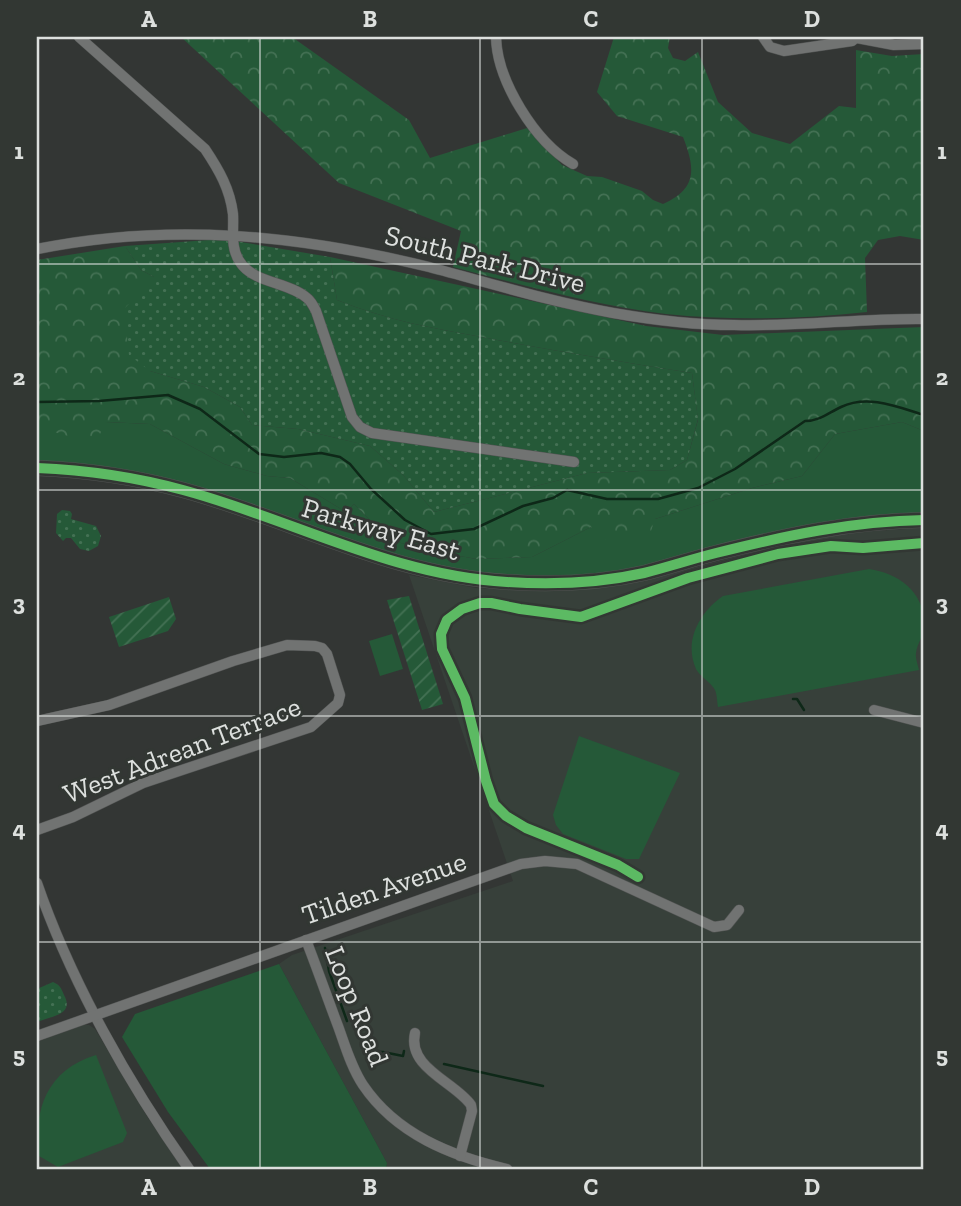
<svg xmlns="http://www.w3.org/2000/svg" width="961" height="1206" font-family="'Zilla Slab',serif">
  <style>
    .built { fill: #37403a }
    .grass { fill: #255938 }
    .forest { fill: url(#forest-crowns) }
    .park { fill: url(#park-dots) }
    .garden { fill: url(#garden-furrows) }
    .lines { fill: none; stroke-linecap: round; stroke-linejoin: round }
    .stream { stroke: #0e2818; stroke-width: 2.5 }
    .street-casing { stroke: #525453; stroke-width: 11 }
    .secondary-casing { stroke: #525453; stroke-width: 16 }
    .street { stroke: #717372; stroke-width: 10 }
    .secondary { stroke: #717372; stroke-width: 14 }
    .cycleway-casing { stroke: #323733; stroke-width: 15 }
    .cycleway { stroke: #5cba63; stroke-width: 10 }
    .grid { fill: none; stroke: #dde0de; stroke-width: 2; stroke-opacity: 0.55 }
    .labels { text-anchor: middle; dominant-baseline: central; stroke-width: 6; stroke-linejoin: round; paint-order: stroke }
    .street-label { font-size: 28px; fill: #dde0de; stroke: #323733 }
    .neatline { fill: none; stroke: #dde0de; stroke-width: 2.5 }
    .grid-label { font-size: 23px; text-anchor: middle; font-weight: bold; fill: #dde0de }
  </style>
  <defs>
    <pattern id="forest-crowns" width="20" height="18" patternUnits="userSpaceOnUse" patternTransform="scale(1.75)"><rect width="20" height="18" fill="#255938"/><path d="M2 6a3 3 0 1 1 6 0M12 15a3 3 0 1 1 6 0" fill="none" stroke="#447154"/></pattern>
    <pattern id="park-dots" width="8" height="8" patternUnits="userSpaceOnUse" patternTransform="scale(1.75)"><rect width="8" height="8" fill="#255938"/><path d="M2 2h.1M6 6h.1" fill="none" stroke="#447154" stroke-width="1.8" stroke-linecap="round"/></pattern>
    <pattern id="garden-furrows" width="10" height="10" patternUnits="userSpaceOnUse" patternTransform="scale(1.75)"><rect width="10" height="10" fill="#255938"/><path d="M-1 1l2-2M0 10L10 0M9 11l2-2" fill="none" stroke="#447154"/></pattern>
  </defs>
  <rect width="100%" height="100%" fill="#333634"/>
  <!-- built -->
  <g class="built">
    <path d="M924,528V1169H386L387,1163L279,964L292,955L513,881L409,575L476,588L528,591L581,589L643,581L797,541L871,531Z"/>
    <path d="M82,1025H89L95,1029L148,1118L185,1169H37V1042Z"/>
  </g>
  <!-- grass -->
  <g class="grass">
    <path d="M106,422L150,424L224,464L267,476L290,478L346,512L354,504L390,540L431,551L477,559L532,557L591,527L655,519L752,488L802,476L835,434L902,422L924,431V516L608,574L555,579L507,578L416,564L236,501L37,463V427Z"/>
    <path d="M869,569C899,573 926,593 924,627C923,637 917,644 916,653C915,658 918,665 919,670L718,707C717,702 717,694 715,690C711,682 700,677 696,669C683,640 701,611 723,596Z"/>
    <path d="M392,634L403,669L380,676L369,641Z"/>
    <path d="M579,736L680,773L639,859H626L563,834L556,825L553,815Z"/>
    <path d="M279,964L387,1163L386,1169H210L168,1112L122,1037L135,1014Z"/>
    <path d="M96,1055L127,1133L123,1142L58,1167L39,1156C33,1109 47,1070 96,1055Z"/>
  </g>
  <!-- forest -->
  <g class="forest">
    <path d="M181,37H292L409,120L430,158L527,128L562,165L587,176L602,177L642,191L653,200L663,204C698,188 695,168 683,137L617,116L597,92L614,37H670L668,48L673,58L685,61L698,52L718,102L752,133L790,144L839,106L856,108V50L892,56L924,54V240L900,236L878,240L865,258L867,312C800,319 733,321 666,314C593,305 523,285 453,267L461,231L339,183Z"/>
    <path d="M125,246L141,270L154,277L150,371L204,387L240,407L252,425L298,429L370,446L403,475L434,512L587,473L670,470L687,460L698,420L692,373C624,362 555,351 487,338C436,329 386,320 337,300L330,257L646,326L723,335L924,327V431L902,422L835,434L802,476L752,488L655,519L649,537L606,540L591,527L532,557L477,559L431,551L390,540L354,504L346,512L290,478L267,476L224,464L150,424L106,422L95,444L37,427V260Z"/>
  </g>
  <!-- park -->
  <g class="park">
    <path d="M223,239L330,257L337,300C386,320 436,329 487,338C555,351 624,362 692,373L698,419L687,460L670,470L587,473L434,512L403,475L370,446L298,429L252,425L240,407L204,387L150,371L129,355L124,309L154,277L141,270L125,246Z"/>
    <path d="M62,510L70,511L72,514L71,519L96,526L101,536L98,546L89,551L80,549L71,538H66L63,541L56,533L57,514Z"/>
    <path d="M53,982C60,985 61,988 64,995C75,1015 51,1016 37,1022V989Z"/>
  </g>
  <!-- garden -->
  <g class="garden">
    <path d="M409,596L443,704L422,710L387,600Z"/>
    <path d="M169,597L176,619L168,631L119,647L109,617Z"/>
  </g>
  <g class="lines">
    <!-- stream -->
    <g class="stream">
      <path d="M37,402L99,401L168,395L200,409L259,454L284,457L321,453L340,457L350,464L371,489L405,520L431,534L474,529L523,506L553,498L567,490L607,499H658L698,488L735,469L805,421C820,421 828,413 841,407C868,394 898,407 924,415"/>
      <path d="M793,699H797L804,710"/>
      <path d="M325,948L329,971L347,1021"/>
      <path d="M366,1052H383L403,1056L404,1051"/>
      <path d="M444,1064L543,1086"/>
    </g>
    <defs>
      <g id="street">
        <path d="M79,37L205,149C219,170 230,189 233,214C234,230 230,248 240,262C253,283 289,282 307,298C311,301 314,307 316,311L352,417L360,427L372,433L574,462"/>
        <path d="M496,37C497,81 535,142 573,164"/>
        <path d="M763,37L770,47L784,51L852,41L857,37"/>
        <path d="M857,38L894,45L924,44"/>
        <path d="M37,249C171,222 297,235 429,267C490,283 551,302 613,313C653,320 694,325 734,325C798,327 861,318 924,319"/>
        <path d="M874,710L924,723"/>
        <path d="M37,721L109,705L233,661L287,645L315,646L322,648L327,654L340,695L338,703L311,727L143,783L73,817L37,830"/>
        <path d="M37,883C71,982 129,1084 189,1169"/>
        <path d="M306,940C317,968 327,997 338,1026C345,1045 351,1067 363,1085C396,1134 451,1156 507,1169"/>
        <path d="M415,1033C407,1068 455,1082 471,1105L472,1111L460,1156"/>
        <path d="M37,1036L521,864L545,861L577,864L714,927L727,925L739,910"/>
      </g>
      <path id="secondary" d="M37,468C87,470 135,477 183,490C294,520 390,575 507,582C552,585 600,583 644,573C668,567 692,559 716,553C784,536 853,521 924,520"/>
    </defs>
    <!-- street casing -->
    <use href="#street" class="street-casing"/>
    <!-- secondary casing -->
    <use href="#secondary" class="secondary-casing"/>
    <!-- street -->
    <use href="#street" class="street"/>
    <!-- secondary -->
    <use href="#secondary" class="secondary"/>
    <defs>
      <g id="cycleway">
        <path d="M37,468C87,470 135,477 183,490C294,520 390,575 507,582C552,585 600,583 644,573C668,567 692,559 716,553C784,536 853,521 924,520"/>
        <path d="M638,877L618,865L526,828L506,816L494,804L486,781L465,698L442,649L441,634L447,620L462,609L480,603H491L520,609L581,617L688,578L778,554L831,546L863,548L924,543"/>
      </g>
    </defs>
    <!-- cycleway casing -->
    <use href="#cycleway" class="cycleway-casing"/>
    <!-- cycleway -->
    <use href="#cycleway" class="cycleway"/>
  </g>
  <!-- grid -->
  <path class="grid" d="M260,37V1169M480,37V1169M702,37V1169M37,264H924M37,490H924M37,716H924M37,942H924"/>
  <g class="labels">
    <!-- street labels -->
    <g class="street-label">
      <text transform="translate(485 259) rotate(14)">South Park Drive</text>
      <text transform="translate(381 529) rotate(16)">Parkway East</text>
      <text transform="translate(182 750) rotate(-21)">West Adrean Terrace</text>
      <text transform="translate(384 888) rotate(-19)">Tilden Avenue</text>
      <text transform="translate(357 1006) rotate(68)">Loop Road</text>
    </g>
  </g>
  <!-- border -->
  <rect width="961" height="1206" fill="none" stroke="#323733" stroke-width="77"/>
  <rect x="38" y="38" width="884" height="1130" class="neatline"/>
  <g class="grid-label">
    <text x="149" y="27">A</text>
    <text x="370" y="27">B</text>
    <text x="591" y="27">C</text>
    <text x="812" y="27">D</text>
    <text x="19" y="159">1</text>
    <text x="942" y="159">1</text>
    <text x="19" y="385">2</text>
    <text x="942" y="385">2</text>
    <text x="19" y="611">3</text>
    <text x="942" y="611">3</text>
    <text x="19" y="837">4</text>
    <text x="942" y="837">4</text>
    <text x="19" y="1063">5</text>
    <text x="942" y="1063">5</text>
    <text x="149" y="1195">A</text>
    <text x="370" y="1195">B</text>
    <text x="591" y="1195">C</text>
    <text x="812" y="1195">D</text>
  </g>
</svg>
